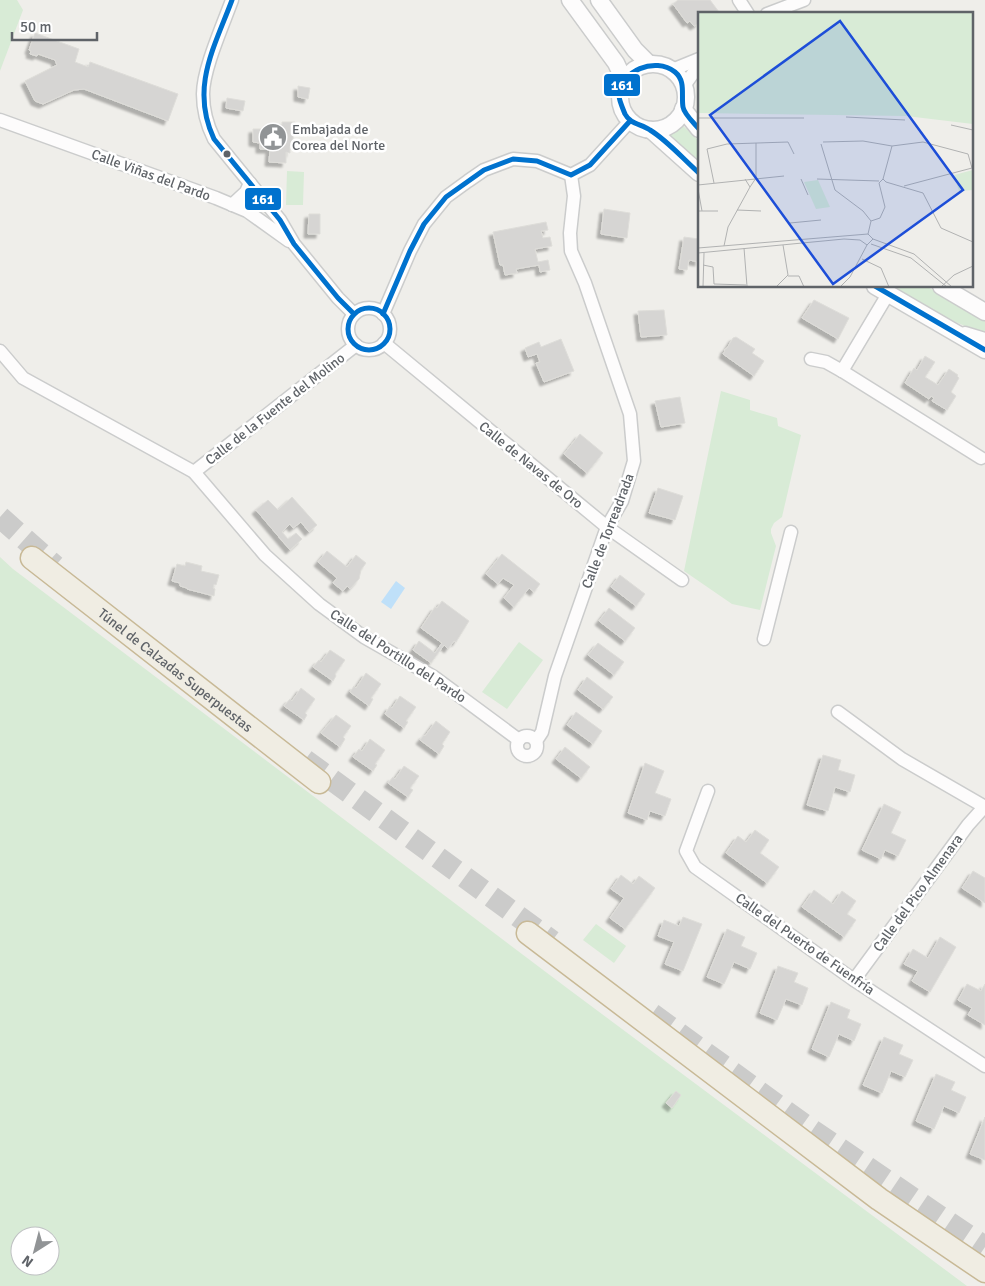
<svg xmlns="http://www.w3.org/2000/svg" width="985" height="1286" font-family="Signika,sans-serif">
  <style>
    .green { fill: #d8ebd6; fill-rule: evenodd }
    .water { fill: #bfe0f9 }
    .building { fill: #d6d5d3; stroke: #deddd9; filter: url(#shadow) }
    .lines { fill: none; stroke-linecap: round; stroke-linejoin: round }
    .motorway-tunnel { stroke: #cbcbca; stroke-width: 22; stroke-dasharray: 22 11; stroke-linecap: butt }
    .minor-casing { stroke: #cbcccc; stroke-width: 15 }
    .tertiary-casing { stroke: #cbcccc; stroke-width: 19 }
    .motorway-casing { stroke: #c8b996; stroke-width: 25 }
    .minor { stroke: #fdfcfc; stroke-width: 12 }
    .tertiary { stroke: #fdfcfc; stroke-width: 16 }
    .motorway { stroke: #f0ede3; stroke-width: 22 }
    .bus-1-casing { stroke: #fff; stroke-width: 9 }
    .bus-1 { stroke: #0072ce; stroke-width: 5 }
    .bus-dot { fill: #5f6368; stroke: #fff; stroke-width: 2 }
    .labels { text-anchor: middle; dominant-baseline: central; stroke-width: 5; stroke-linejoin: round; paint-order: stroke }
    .poi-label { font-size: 14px; fill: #5f6368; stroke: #fff; text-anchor: start }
    .street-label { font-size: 14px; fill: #5f6368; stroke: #fff }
    .inset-road { fill: none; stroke: #b1b2b2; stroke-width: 1 }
    .view { fill: #1d4ed8; fill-opacity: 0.15; stroke: #1d4ed8; stroke-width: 2.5 }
    .inset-edge { fill: none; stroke: #5f6368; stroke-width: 2.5 }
    .line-badge { stroke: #fff; stroke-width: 2 }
    .badge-label { font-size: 14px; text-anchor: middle; font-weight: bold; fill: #fff }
  </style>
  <defs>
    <filter id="shadow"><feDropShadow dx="-4" dy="4" stdDeviation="1" flood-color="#0004"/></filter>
  </defs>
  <rect width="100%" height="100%" fill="#efeeea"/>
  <!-- green -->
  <g class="green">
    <path d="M0,0H17L23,10L0,71Z"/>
    <path d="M679,122L699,141V162L668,133Z"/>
    <path d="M287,171L304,172L303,205H286Z"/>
    <path d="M892,286H926L985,321V335L940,315Z"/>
    <path d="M721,391L750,400V410L777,418L778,426L801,435L782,517L774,523L771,529V533L776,546L760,610L732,604L684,571Z"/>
    <path d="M0,557L13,569L567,988L967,1286H0ZM20,1236H50V1266H20Z"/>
    <path d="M519,642L543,660L507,709L482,692Z"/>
    <path d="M596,924L626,946L614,963L583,940Z"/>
  </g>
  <!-- water -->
  <path class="water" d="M396,581L405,588L391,609L381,602Z"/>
  <!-- building -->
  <g class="building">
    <path d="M678,0H710L719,12L699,14V23L694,26L690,21L687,23L673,4Z"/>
    <path d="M35,33L79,49L75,62L88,67L90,62L178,94L168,121L84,89L74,90L43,104L35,101L25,81L57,65L55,60L38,54L37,56L30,54L31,51L29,50Z"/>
    <path d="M298,86L310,88L308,99L298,97Z"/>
    <path d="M227,98L245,101L243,111L226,108Z"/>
    <path d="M282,122H295L292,147L290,146V153L286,152V163L269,162L270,149H260V143L253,142V129H268V124L282,125Z"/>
    <path d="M604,209L630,213L627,238L601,234Z"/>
    <path d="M309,214H320V234H308Z"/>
    <path d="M546,222L548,230L541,231L543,238L550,237L552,246L535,249L538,262L548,260L550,270L540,272L539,265L516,269L517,273L505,275L503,265H500L493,232Z"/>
    <path d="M684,237L699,239V262L689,260L687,270L679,269Z"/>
    <path d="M814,300L849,318L838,339L802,318Z"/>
    <path d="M664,310L667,335L641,337L638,311Z"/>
    <path d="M736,337L755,349L752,353L764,361L754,376L723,354L725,351L724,350L727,348L733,338Z"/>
    <path d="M561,339L574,371L544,382L536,363L540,362L537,354L528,357L525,348L539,342L541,347Z"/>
    <path d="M925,356L935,362L925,377L938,385L949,369L958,375L957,376L959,378L951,392L956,396L947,410L932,401L934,398L931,396L929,399L905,383L914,368L917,370Z"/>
    <path d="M680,397L685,423L661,427L655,401Z"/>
    <path d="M580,434L603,453L587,473L564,454Z"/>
    <path d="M658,488L683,496L675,520L649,513Z"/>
    <path d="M292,497L317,525L309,532L301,522L293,528L290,524L282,532L288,539L296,533L302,539L290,550L256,510L268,500L278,510Z"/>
    <path d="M327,551L347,567L356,555L366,563L361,570L359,579L350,589L347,586L343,591L333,583L337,578L318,562Z"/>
    <path d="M502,554L540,584L534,592L529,588L514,607L504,598L514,585L503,578L498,584L486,574Z"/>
    <path d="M186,562L202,566L201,571L219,575L216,585L214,584L213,588L215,589L214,596L187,589V588L180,586V583L172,581L177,564L185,566Z"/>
    <path d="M620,575L645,594L636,606L611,587Z"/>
    <path d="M442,601L469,621L456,642L454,641L448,649L444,645L431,663L413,650L419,641L435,653L442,643L421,628L435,607L437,608Z"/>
    <path d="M609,608L635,628L625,641L599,621Z"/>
    <path d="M598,643L624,662L614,675L588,655Z"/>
    <path d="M330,650L345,660L335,674L336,676L333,681L313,667L319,660L321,662Z"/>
    <path d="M366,673L381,684L371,698L373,699L369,706L350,692L354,686L356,688Z"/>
    <path d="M587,677L613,697L603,709L578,690Z"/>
    <path d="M301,688L315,699L305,713L307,715L304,720L284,706L290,699L292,701Z"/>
    <path d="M400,696L416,707L406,721L408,722L404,728L385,714L390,706L392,708Z"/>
    <path d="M576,712L602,731L593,744L567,725Z"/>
    <path d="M336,715L351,726L343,737L345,739L340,747L321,733Z"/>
    <path d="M436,721L450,732L442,744L444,746L439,754L420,740L424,735L425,736Z"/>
    <path d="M370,739L385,750L375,764L377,765L373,771L353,757L359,749L362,751Z"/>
    <path d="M565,747L590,767L581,778L556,759Z"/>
    <path d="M823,755L841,760L838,770L855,775L850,792L835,787L828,811L807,805Z"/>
    <path d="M645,763L664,771L655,793L671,799L665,816L650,811L647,820L628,813Z"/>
    <path d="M404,766L419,776L410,788L413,790L408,797L388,783L393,777L395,779Z"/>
    <path d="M884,804L901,812L891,833L906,840L898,856L885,850L881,859L862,850Z"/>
    <path d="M755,830L769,840L760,853L779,867L767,883L726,853L738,836L746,842Z"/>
    <path d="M973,871L985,878V903L962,888Z"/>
    <path d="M621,875L633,884L639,876L655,888L625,929L610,918L624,898L611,889Z"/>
    <path d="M814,890L833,904L842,891L856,901L847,914L856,920L844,937L802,907Z"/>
    <path d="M683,917L702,924L683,971L665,964L674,942L658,936L664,920L679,926Z"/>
    <path d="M727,929L745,937L741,946L757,953L750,969L734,962L724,984L707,977Z"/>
    <path d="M940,937L956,947L930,992L912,981L918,971L904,964L913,949L928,958Z"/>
    <path d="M778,966L798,973L794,982L808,988L802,1005L786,999L777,1020L760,1013Z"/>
    <path d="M967,984L981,991L985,984V1025L968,1015L972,1008L958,1000Z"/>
    <path d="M831,1002L850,1010L847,1018L861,1024L854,1041L839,1034L829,1057L812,1049Z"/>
    <path d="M884,1037L903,1045L899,1054L913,1060L905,1077L891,1071L882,1093L863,1085Z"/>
    <path d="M936,1074L955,1082L951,1090L966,1097L959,1113L944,1106L934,1129L916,1121Z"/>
    <path d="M676,1091L681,1095L672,1108L666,1103Z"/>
    <path d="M985,1117V1160L970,1154Z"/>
  </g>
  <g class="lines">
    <!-- motorway-tunnel -->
    <g class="motorway-tunnel">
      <path d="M0,517L55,566"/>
      <path d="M305,760L552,941"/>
      <path d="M652,1014L806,1126L985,1247"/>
    </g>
    <defs>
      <g id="minor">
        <path d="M232,0C223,25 203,69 203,94C203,110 207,125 214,139L280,220L294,244L338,298L354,314"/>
        <path d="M739,0L748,14"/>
        <path d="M767,14L804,0"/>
        <path d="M672,70L699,59"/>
        <path d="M684,86L699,65"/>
        <path d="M0,120L216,198L247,211L289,241"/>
        <path d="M232,205L246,192L250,183"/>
        <circle cx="369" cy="329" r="21"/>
        <path d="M383,314L410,251L424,224L446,197L468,181L484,170L513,159L537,161L571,175L590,165L630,121"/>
        <path d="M965,333L985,339"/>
        <path d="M384,343L607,527L682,580"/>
        <path d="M0,351L23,378L194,472L265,555L319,604L364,637L434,677L519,740"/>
        <path d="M811,359L826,362L842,371L981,458"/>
        <path d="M842,371L888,294"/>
        <path d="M194,472L356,345"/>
        <path d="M764,639L791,532"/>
        <path d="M838,712L902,759L985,807"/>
        <circle cx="527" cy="746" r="10"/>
        <path d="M536,741L542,732L555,676L607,527L622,501L634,461L630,414L585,283L571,251L570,233L574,196L571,175"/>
        <path d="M708,791L686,851L695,867L854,980L985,1066"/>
        <path d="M854,980L968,825L985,806"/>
      </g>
      <g id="tertiary">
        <path d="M570,0L616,63L624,80"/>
        <path d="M599,0L635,50L649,64"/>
        <circle cx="653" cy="97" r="33"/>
        <path d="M683,109L699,129"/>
        <path d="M651,130L699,173"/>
        <path d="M875,286L985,350"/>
        <path d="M941,286L985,312"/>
      </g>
      <g id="motorway">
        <path id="s1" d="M32,558L319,782"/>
        <path d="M528,933L879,1199L985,1271"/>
      </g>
    </defs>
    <!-- minor casing -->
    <use href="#minor" class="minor-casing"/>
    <!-- tertiary casing -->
    <use href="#tertiary" class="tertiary-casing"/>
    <!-- motorway casing -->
    <use href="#motorway" class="motorway-casing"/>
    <!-- minor -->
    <use href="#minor" class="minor"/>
    <!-- tertiary -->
    <use href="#tertiary" class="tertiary"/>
    <!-- motorway -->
    <use href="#motorway" class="motorway"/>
    <defs>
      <g id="bus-1">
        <path d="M232,0C214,48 190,88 214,139L280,220L294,244L338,298L354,314"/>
        <path d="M699,129C694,123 684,114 683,107C681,95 686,81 675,72C655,56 620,71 619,96C619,100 623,109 625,114C630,124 641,124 650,130C668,141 683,159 699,173"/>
        <path d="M875,286L985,350"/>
        <circle cx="369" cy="329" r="21"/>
        <path d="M383,314L410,251L424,224L446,197L484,170L513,159L537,161L571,175L590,165L630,121"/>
      </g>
    </defs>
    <!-- bus-1 casing -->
    <use href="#bus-1" class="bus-1-casing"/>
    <!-- bus-1 -->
    <use href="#bus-1" class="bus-1"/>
  </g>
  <!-- icons -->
  <defs>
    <symbol id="civic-disc" viewBox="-11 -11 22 22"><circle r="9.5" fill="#919496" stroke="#fff"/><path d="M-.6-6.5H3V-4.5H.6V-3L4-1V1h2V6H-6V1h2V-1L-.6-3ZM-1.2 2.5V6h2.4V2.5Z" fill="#fff"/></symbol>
  </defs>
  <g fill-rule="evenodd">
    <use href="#civic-disc" x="257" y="121" width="32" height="32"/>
  </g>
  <!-- markers -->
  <circle class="bus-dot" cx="227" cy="154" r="4.5"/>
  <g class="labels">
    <!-- poi labels -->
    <g class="poi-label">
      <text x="292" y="129">Embajada de<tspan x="292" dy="16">Corea del Norte</tspan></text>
    </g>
    <!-- street labels -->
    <g class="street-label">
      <text transform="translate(151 175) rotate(20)">Calle Viñas del Pardo</text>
      <text transform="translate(275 409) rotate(-38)">Calle de la Fuente del Molino</text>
      <text transform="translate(531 465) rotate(39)">Calle de Navas de Oro</text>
      <text transform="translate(608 531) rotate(-69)">Calle de Torreadrada</text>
      <text transform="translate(398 656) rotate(33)">Calle del Portillo del Pardo</text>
      <text stroke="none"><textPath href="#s1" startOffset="182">Túnel de Calzadas Superpuestas</textPath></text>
      <text transform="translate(918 893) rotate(-54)">Calle del Pico Almenara</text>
      <text transform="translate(805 944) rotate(35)">Calle del Puerto de Fuenfría</text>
    </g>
  </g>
  <!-- overview -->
  <g transform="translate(698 12)">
    <rect width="275" height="275" fill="#efeeea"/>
    <path d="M0,0H275V112L208,104L0,101ZM275,158V178L261,179L256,163ZM120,168L132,195L118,197L106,170Z" fill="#d8ebd6"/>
    <path class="inset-road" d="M148,105L207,108M0,106H106M253,113L275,118M125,130L165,129L194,134L225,130L270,142L274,156M123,132L137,178L165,199L173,209M58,166V131M47,167L52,175L58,166M103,167L110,183M119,167L181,169M185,167L194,134M16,171L9,137L29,132L90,130L96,142M0,173L86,164M206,174L274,156M0,177L4,199M39,198L63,199M0,199H20M92,211L123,208M170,222L173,209L182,206L187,195L181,171L185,167L188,170L225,181L243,216L275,230M175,227L216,242L254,275M173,232L213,246L249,275M26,234L30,215L52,175M0,236L170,222M46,236L49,274M0,241L146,227L162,228L169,233L175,227L170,222M164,247L183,256L191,275M5,253L15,255L16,272L48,273M90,264H101L106,275M5,275L6,241M78,275L90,263L85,233M142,275L152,265L169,233M243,275L256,263L275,254"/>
    <path class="view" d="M142,9L265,178L135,272L12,103Z"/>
    <rect width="275" height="275" class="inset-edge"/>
  </g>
  <g class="line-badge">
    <rect x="603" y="73" width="38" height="24" rx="5" fill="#0072ce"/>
    <rect x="244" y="187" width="38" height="24" rx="5" fill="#0072ce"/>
  </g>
  <g class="badge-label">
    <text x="622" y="90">161</text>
    <text x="263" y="204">161</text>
  </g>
  <!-- north arrow -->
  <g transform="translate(35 1251) rotate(216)"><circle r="24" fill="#ffffff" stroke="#bfc1c3"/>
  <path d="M0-4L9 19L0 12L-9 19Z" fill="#919496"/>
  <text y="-8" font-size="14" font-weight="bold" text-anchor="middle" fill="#5f6368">N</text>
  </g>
  <!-- scale -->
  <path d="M12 32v8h85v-8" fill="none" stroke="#5f6368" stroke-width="2.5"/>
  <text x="20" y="32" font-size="15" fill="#5f6368" stroke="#ffffff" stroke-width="4" paint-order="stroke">50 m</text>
</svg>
